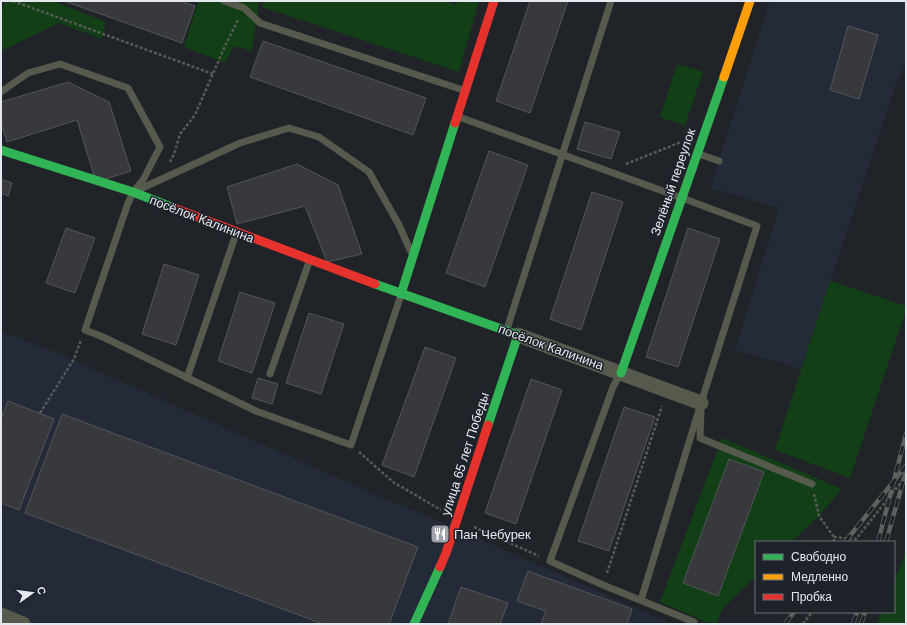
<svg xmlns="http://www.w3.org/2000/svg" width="907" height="625" font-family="Arial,sans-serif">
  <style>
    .built { fill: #232a38 }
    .green { fill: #123f16 }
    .building { fill: #37393d; stroke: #53555a }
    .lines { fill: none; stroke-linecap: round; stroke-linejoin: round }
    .path { stroke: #575b55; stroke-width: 2.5; stroke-dasharray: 3 2; stroke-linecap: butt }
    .lane { stroke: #565a4d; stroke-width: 7 }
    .street { stroke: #565a4d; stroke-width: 15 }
    .fast { stroke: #30b455; stroke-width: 9 }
    .slow { stroke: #ff9f0a; stroke-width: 9 }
    .jam { stroke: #e5322d; stroke-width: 9 }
    .rail-casing { stroke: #5e625d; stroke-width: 4.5 }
    .rail { stroke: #1d222b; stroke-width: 3; stroke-dasharray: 9; stroke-linecap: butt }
    .labels { text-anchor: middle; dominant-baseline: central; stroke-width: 3; stroke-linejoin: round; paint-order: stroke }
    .street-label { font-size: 13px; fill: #e5e8ef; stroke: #1d222b }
    .poi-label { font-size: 13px; fill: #e5e8ef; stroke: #1d222b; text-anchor: start }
  </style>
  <rect width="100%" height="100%" fill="#202328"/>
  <!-- built -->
  <g class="built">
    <path d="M770,1H906V63L896,83L801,369L735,350L779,208L710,188Z"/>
    <path d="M1,331L55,352L383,498L430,517L672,624H1Z"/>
  </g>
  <!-- green -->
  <g class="green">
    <path d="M5,1H53L106,22L102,39L59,23L1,51V14Z"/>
    <path d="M196,1H259L252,51L234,46L225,63L184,47L198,2Z"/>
    <path d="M264,1H445L456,5L457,1H479L459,72L262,7Z"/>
    <path d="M677,64L703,72L685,126L660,117Z"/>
    <path d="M830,281L906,306V310L850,478L775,450Z"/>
    <path d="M722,438L842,489L819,516L791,542H756V576L722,609L717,624H711L660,602Z"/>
    <path d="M906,551V624H877L882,612H894V581Z"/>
  </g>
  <!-- building -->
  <g class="building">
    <path d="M64,1H180L195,6L182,43Z"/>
    <path d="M530,1H568L530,113L496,101Z"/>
    <path d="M848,26L878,35L859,99L830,90Z"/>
    <path d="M263,41L426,98L413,135L250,77Z"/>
    <path d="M68,82L109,102L131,171L96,182L77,120L7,142L1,123V102Z"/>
    <path d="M585,122L620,132L611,159L577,149Z"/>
    <path d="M489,151L528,165L485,287L446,273Z"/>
    <path d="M297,164L338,185L362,254L327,262L305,206L237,224L227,187Z"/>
    <path d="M1,179L12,183L8,196L1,193Z"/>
    <path d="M592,192L623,202L581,330L550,319Z"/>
    <path d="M66,228L95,238L75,293L46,283Z"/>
    <path d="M688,228L720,239L678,367L646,357Z"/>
    <path d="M164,264L199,275L176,345L142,334Z"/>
    <path d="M240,292L275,303L252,373L218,361Z"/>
    <path d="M309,313L344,324L321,394L286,383Z"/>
    <path d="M425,347L456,358L414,477L382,465Z"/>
    <path d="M258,378L278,384L272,404L252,398Z"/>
    <path d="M531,379L562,390L516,524L485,513Z"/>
    <path d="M8,401L54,419L19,510L1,503V419Z"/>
    <path d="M624,407L655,417L609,551L578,541Z"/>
    <path d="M62,414L418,547L389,624H323L25,513Z"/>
    <path d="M729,459L764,472L718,596L683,583Z"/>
    <path d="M528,571L632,609L627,624H541L546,611L517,601Z"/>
    <path d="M461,587L508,603L500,624H448Z"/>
  </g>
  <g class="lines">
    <!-- path -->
    <g class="path">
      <path d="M13,1L213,74"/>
      <path d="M170,162L174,154L180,134L195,115L225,46L238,20"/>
      <path d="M626,164L681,142"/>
      <path d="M40,413L74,359L81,340"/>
      <path d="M359,452L393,482L441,510"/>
      <path d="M814,494L819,516L834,537V542"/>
      <path d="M474,527L539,556"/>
      <path d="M834,537L856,539L906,476"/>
      <path d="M607,573L662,406"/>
      <path d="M803,624L812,612"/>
    </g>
    <!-- lane -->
    <g class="lane">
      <path d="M224,1L244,8L260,23L463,90"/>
      <path d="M1,92L28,73L60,64L128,88L160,147L143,180L133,192L127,206L85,330L103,337L256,411L351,445L401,295"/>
      <path d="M459,117L682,198L757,226L701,403L641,600"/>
      <path d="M699,154L719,161"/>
      <path d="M138,190L240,143L289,128L319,137L369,172L399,225L410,250"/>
      <path d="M507,329L611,1"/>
      <path d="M270,374L309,262"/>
      <path d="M620,374L613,387L550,561L603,585L694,622L693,624"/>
      <path d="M187,378L236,234"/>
      <path d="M701,411L700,438L812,484"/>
    </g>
    <!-- street -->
    <g class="street">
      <path d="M518,335L701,403"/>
      <path d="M1,615L23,624"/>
    </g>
    <!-- fast -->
    <g class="fast">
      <path d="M1,150L133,192L174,208"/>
      <path d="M375,284L518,335L488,425"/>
      <path d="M401,294L455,123"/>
      <path d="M621,373L724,77"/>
      <path d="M414,624L440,567"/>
    </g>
    <!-- slow -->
    <path class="slow" d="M724,77L750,1"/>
    <!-- jam -->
    <g class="jam">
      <path d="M455,123L494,1"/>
      <path d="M174,208L375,284"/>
      <path d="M440,567L446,553L488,425"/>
    </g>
    <defs>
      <g id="rail">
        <path d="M845,542L906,466"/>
        <path d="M878,542L906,434"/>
        <path d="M886,542L906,471"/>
        <path d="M785,624L794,612"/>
        <path d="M853,624L857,612"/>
        <path d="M861,624L865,612"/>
      </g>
    </defs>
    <!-- rail casing -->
    <use href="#rail" class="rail-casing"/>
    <!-- rail -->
    <use href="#rail" class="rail"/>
  </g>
  <!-- icons -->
  <defs>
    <symbol id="restaurant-square" viewBox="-11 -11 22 22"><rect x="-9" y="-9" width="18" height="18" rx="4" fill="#a0a3a9" stroke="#1d222b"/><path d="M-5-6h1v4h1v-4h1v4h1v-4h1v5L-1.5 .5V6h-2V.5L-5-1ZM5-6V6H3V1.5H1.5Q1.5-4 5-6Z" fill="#fff"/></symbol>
  </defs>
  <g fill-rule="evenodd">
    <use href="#restaurant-square" x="429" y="523" width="22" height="22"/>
  </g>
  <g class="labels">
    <!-- street labels -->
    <g class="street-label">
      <text transform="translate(673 182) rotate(-71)">Зелёный переулок</text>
      <text transform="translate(202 219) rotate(21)">посёлок Калинина</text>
      <text transform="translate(551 347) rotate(20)">посёлок Калинина</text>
      <text transform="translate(465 454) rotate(-72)">улица 65 лет Победы</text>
    </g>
    <!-- poi labels -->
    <g class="poi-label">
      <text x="454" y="534">Пан Чебурек</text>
    </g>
  </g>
  <!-- border -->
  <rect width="907" height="625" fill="none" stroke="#e5e8ef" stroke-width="4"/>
  <!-- legend -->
  <rect x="755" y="541" width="140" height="72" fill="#1d222b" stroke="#6d7179"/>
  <rect x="763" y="554" width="20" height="6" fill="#30b455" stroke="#6d7179"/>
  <text x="791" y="561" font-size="12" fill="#e5e8ef">Свободно</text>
  <rect x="763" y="574" width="20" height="6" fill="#ff9f0a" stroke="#6d7179"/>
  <text x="791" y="581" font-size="12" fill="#e5e8ef">Медленно</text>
  <rect x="763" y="594" width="20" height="6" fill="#e5322d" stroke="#6d7179"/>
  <text x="791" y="601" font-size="12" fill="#e5e8ef">Пробка</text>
  <!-- north arrow -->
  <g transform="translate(32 593) rotate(76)" stroke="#1d222b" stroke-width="3" paint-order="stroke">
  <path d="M0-3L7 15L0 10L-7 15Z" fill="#e5e8ef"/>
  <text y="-6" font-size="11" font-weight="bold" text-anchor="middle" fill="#e5e8ef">С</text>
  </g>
</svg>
